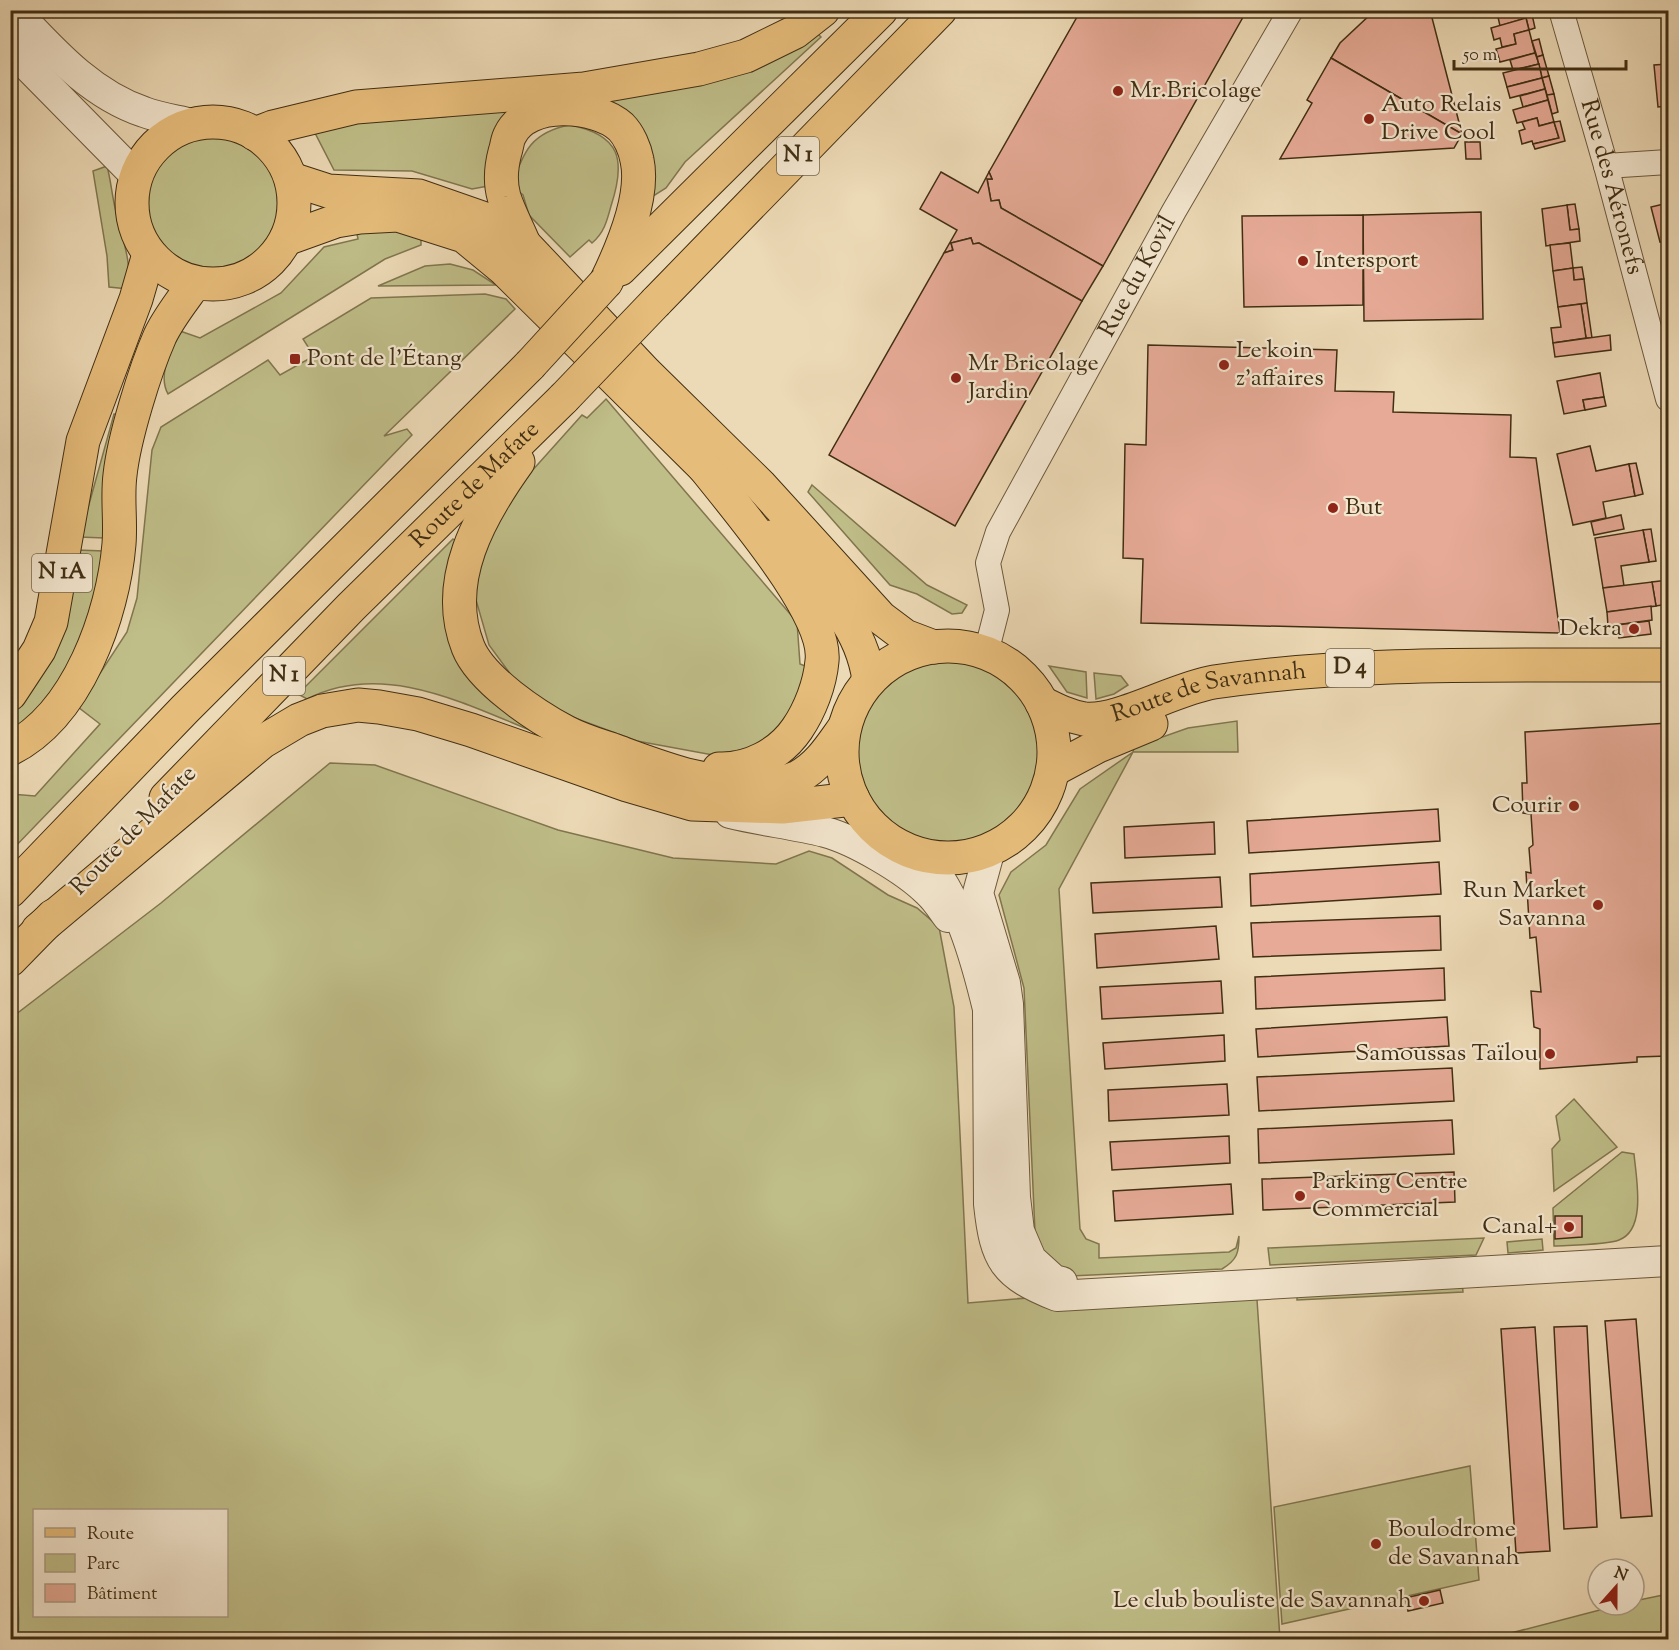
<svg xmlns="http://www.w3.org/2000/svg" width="1679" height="1650" font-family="'Sorts Mill Goudy',serif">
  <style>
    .green { fill: #bfbd88; stroke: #80764e; stroke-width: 1.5; fill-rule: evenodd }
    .water { fill: #9abba8; stroke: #76836c; stroke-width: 1.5 }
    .building { fill: #e6aa96; stroke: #412e13; stroke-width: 1.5 }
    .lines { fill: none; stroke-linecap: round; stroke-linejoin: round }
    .minor-casing { stroke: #6c593c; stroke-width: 26 }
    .tertiary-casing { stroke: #6c593c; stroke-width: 32 }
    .primary-casing { stroke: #412e13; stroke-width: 35 }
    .trunk-casing { stroke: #412e13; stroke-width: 35 }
    .minor { stroke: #f3e6cf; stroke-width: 24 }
    .tertiary { stroke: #f3e6cf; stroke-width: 30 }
    .primary { stroke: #e6bc7a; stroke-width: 33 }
    .trunk { stroke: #e6bc7a; stroke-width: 33 }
    .trunk-bridge-casing { stroke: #412e13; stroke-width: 35; stroke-linecap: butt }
    .trunk-bridge { stroke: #e6bc7a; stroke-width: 33 }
    .poi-dot { fill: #8f2418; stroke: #f3e6cf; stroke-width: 2 }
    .labels { text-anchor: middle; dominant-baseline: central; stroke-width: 4.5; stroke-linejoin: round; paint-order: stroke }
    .shield { fill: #f3e6cf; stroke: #76654b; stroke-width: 1.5 }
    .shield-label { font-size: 22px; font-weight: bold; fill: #412e13 }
    .poi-label { font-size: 24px; fill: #412e13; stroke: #f3e6cf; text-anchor: start }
    .street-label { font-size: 24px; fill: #412e13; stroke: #f3e6cf }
  </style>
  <rect width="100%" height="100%" fill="#ecd9b5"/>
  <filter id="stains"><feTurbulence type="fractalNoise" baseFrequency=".00333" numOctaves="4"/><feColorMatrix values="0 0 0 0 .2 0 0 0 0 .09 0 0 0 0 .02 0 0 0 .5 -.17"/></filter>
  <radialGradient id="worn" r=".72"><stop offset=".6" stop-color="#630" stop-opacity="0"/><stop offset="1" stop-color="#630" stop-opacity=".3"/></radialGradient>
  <!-- green -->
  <g class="green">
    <path d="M815,31L821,37L685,162L666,188L647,200L594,99Z"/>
    <path d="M529,99L488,186L472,189L412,171L334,170L314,131L364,122L444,117Z"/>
    <path d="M570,125C621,135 626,160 611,206C607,221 604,233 592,243L589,240L570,257L529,215L523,195L512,186C523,151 532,132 570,125Z"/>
    <circle cx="213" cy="201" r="69"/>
    <path d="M107,166C111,181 112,196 116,212C122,239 132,260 128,289L109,287L107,256L93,171Z"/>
    <path d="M356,229L421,233V245L385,259L168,394C157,374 172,350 180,331L200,338L281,293L324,247L358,239Z"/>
    <path d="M450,264L473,270L496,285L378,286L425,266Z"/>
    <path d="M485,294L506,299L515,309L384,436L407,429L412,435L11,851V794L35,796L100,724L78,707L127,632L137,598L152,450L161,427L268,360L280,375L314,356L303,339L371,298Z"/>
    <path d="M606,399L797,622L800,664L810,668L804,698L760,746L713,755L637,741L564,714L520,687L489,645L476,600L479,556L495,512L582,415L587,418Z"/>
    <path d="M114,414L119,415L104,538L80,537Z"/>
    <path d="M812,485L927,585L967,605L962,613L952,614L917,594L890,585L808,492Z"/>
    <path d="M453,539L459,543L449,587L537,733C465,704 383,660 307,699L298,694Z"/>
    <path d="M77,550L104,551L100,594L68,683L11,739V709Z"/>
    <circle cx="949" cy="750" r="94"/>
    <path d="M1049,666L1086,672L1087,698L1067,692Z"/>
    <path d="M1094,673L1121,676L1128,685L1114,694L1096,699Z"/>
    <path d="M1237,721L1238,752H1133L1059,889L1080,1229L1086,1239L1099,1244V1258L1229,1252L1236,1248L1239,1236C1239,1253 1237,1260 1222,1269L1070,1276L1036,1254L1024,988L999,895L1011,872L1046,845L1080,789L1133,752L1134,747L1188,728Z"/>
    <path d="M330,763L375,765L558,830L673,858L776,864L809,851L832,858L888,895L917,908L939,927L954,1007L968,1303L1096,1292L1256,1285L1280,1639L11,1640V1018L161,903ZM34,1510H226V1616H34Z"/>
    <path d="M1574,1099L1617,1147L1554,1191L1552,1149L1560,1140L1556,1116Z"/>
    <path d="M1622,1152L1634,1154C1636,1177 1647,1230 1619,1240C1607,1245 1569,1245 1554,1246L1553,1208Z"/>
    <path d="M1484,1238L1476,1255L1270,1265L1268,1248Z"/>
    <path d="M1542,1239L1543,1250L1508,1253L1507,1242Z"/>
    <path d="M1462,1281L1463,1292L1297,1300V1290Z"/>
    <path d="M1470,1466L1479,1580L1282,1624L1274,1507Z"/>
    <path d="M1668,1594V1639H1488L1619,1605H1634V1601Z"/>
  </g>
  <!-- water -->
  <path class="water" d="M11,1566C19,1591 20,1613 18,1639H11Z"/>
  <!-- building -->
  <g class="building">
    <path d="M1081,10H1247L1103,266L1001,208L999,200L991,201L987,179H992L989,172Z"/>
    <path d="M1380,10H1430L1462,134L1331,58L1340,43L1372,13L1376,15Z"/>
    <path d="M1524,10H1531L1535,28L1529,30Z"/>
    <path d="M1524,10L1526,18L1500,26L1498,17Z"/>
    <path d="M1526,18L1529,30L1514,34L1516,44L1502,47L1500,38L1494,40L1491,28Z"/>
    <path d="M1529,30L1535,53L1500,62L1496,49L1516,44L1514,34Z"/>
    <path d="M1539,39L1543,55L1537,57L1532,41Z"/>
    <path d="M1535,53L1539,64L1513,70L1510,60Z"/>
    <path d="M1543,55L1549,76L1542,78L1537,57Z"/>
    <path d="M1331,58L1462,134L1454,148L1280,159L1312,103L1307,100Z"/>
    <path d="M1539,64L1542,78L1507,87L1503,73Z"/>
    <path d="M1668,64V106L1658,107L1654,65Z"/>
    <path d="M1549,76L1554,94L1547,95L1542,78Z"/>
    <path d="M1542,78L1545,89L1510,98L1507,87Z"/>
    <path d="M1545,89L1548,100L1523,107L1520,96Z"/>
    <path d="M1554,94L1558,112L1552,114L1547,95Z"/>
    <path d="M1548,100L1554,122L1539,126L1537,118L1517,123L1513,110Z"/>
    <path d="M1537,118L1539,126L1554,122L1559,138L1533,144L1532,141L1522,144L1519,131L1525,129L1522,122Z"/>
    <path d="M1560,121L1565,141L1535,149L1533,144L1559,138L1554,122Z"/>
    <path d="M1465,142H1480L1481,159H1466Z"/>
    <path d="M941,172L978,193L989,172L992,179H987L991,201L999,200L1001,208L1103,266L1082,301L979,243L973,244L971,238L951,243L953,250L944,253L957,230L920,209Z"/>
    <path d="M1668,203V240L1660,242L1651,207Z"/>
    <path d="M1575,204L1579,229L1570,230L1567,205Z"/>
    <path d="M1567,205L1570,230L1579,229L1580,241L1546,246L1542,209Z"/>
    <path d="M1481,212L1483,319L1364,321L1363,215Z"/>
    <path d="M1363,215V305L1244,307L1242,216Z"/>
    <path d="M971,238L973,244L979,243L1082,301L955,526L829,455L944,253L953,250L951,243Z"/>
    <path d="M1570,243L1573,268L1553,271L1550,245Z"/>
    <path d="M1662,256H1668V281H1667Z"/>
    <path d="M1582,267L1584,279L1574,280L1573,268Z"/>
    <path d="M1573,268L1574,280L1584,279L1587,303L1558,307L1553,271Z"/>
    <path d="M1667,281L1668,294L1665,295L1662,282Z"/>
    <path d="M1668,294V315L1665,295Z"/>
    <path d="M1587,303L1592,338H1586L1581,304Z"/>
    <path d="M1581,304L1586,338L1553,343L1551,328L1561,327L1558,307Z"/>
    <path d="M1610,335L1611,350L1555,357L1553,343Z"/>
    <path d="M1148,345L1337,350L1335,391L1394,392L1393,412L1511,415L1510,457L1536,458L1560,633L1141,623L1143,559L1123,558L1125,444L1146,445Z"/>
    <path d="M1600,373L1604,397L1583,400L1585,410L1564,414L1557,381Z"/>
    <path d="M1604,397L1606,406L1585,410L1583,400Z"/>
    <path d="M1590,446L1596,471L1629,464L1635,496L1603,502L1606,518L1573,525L1557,454Z"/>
    <path d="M1636,463L1643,494L1635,496L1629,464Z"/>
    <path d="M1621,515L1624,529L1594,535L1591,522Z"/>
    <path d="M1651,529L1656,561L1649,562L1643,530Z"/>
    <path d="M1643,530L1649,562L1621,566L1624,586L1603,588L1595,538Z"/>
    <path d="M1668,580V604L1656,606L1652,582Z"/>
    <path d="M1652,582L1656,606L1607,612L1603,588Z"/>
    <path d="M1651,606L1652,620L1608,626L1607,612Z"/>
    <path d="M1649,621L1651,634L1619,638L1617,625Z"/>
    <path d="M1668,723V1056L1637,1057V1062L1540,1069V1029L1534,1027L1531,991L1541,992L1536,937L1530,938L1526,872L1531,873L1529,848L1533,845L1531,814L1523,813L1522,783H1527L1525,732Z"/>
    <path d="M1438,809L1440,841L1249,853L1247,821Z"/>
    <path d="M1214,822L1215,854L1125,858L1124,827Z"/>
    <path d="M1439,862L1441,894L1251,906L1250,874Z"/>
    <path d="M1220,877L1222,907L1093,913L1091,883Z"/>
    <path d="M1440,916L1441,950L1253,957L1251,923Z"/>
    <path d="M1216,926L1219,959L1097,968L1095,934Z"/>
    <path d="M1444,968L1445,1000L1256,1009L1255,977Z"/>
    <path d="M1221,981L1223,1013L1102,1019L1100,987Z"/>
    <path d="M1447,1017L1449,1046L1258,1057L1256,1029Z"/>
    <path d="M1224,1035L1225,1061L1105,1069L1103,1043Z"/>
    <path d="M1452,1068L1454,1101L1259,1111L1257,1077Z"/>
    <path d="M1227,1084L1229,1115L1109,1121L1108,1090Z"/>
    <path d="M1452,1120L1454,1154L1259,1163L1258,1129Z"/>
    <path d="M1229,1136L1230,1163L1112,1170L1110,1142Z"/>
    <path d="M1454,1172L1455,1202L1263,1210L1262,1179Z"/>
    <path d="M1231,1184L1233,1214L1115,1221L1113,1191Z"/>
    <path d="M1555,1216H1582V1237L1555,1239Z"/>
    <path d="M1636,1319L1652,1516L1621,1518L1605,1321Z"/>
    <path d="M1587,1326L1597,1527L1564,1529L1554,1327Z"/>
    <path d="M1535,1327L1550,1551L1516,1553L1501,1329Z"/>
    <path d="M1440,1590L1443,1603L1408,1611L1405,1598Z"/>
  </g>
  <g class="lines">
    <defs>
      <g id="minor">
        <path id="s1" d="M1561,10L1606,166L1668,399"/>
        <path d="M1606,166L1668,162"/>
        <path id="s2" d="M986,653L997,610L988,563L998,532L1174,211L1291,10"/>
      </g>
      <g id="tertiary">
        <path d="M14,10C52,50 90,94 144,112C159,118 177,120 193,124"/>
        <path d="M10,48L136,176"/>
        <path d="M730,813C762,821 794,824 825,832C855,840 906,870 928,892C936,899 942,909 948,917"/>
        <path d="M990,849L978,893L1005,983L1008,1004L1015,1197L1019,1231L1031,1259L1054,1280L1062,1282"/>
        <path d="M922,854C959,898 975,955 988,1009L989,1204C995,1261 1004,1275 1057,1296L1668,1261"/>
      </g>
      <g id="primary">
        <circle cx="213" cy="203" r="81"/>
        <path d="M291,179L328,191L419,196L485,219L524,244L646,373L761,486L881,618L905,636L934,647"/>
        <path d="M286,239L336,221L360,217L398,215L464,236L504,269L717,480"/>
        <path d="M771,537C813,581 860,616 869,680"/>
        <circle cx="948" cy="752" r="106"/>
        <path d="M10,694L39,650L51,622L83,441L136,299L149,254"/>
        <path id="s3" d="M1042,703C1056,710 1068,716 1084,719C1117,723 1176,688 1214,682C1365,660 1517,666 1668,665"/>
        <path d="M10,749C78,715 113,615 119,544C121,521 117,498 120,475C124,438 145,370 160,336C169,317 183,300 195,283"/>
        <path d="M1053,770L1098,746L1151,724"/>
      </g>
      <g id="trunk">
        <path d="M255,134L273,127L356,107L584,89L699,69L746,56L795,32L823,10"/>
        <path d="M524,244C518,229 509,213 504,197C500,183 501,167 505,152C507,147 507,140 510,135C527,99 596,104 621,127C629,135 635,149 637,160C645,197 622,249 606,282"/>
        <path d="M620,269L881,10"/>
        <path d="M656,302L940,10"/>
        <path d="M697,458C728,499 828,611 822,661C820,684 810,710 797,729C780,754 749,770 719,769"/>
        <path d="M518,462C480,515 442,581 468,647C481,680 536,716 566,732C581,740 598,745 613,750C665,769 706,786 763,783C773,783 789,782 798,777C819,766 831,746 844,728"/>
        <path id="s4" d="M166,798L351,607L564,398"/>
        <path d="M10,891L185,709L530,365"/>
        <path d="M38,930L262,742L299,720L322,711L358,705L379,707L418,714L471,730L627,785L692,804L782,807L853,799"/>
        <path d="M10,960L53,916"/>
      </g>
    </defs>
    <!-- minor casing -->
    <use href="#minor" class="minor-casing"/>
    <!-- tertiary casing -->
    <use href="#tertiary" class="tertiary-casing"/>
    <!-- primary casing -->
    <use href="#primary" class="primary-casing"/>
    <!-- trunk casing -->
    <use href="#trunk" class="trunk-casing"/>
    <!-- minor -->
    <use href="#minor" class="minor"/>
    <!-- tertiary -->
    <use href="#tertiary" class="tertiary"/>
    <!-- primary -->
    <use href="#primary" class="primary"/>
    <!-- trunk -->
    <use href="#trunk" class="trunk"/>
    <defs>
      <g id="trunk-bridge">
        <path d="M530,365L606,282"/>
        <path d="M564,398L656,302"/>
      </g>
    </defs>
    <!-- trunk-bridge casing -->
    <use href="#trunk-bridge" class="trunk-bridge-casing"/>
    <!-- trunk-bridge -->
    <use href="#trunk-bridge" class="trunk-bridge"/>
  </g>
  <!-- markers -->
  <g class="poi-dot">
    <circle cx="1118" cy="91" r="6"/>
    <circle cx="1369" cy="119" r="6"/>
    <circle cx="1303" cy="261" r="6"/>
    <rect x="289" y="353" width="12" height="12" rx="3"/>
    <circle cx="1224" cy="365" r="6"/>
    <circle cx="956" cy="378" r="6"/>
    <circle cx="1333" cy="508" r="6"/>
    <circle cx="1634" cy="629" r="6"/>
    <circle cx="1574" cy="806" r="6"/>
    <circle cx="1598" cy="905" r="6"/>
    <circle cx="1550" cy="1054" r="6"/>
    <circle cx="1300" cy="1196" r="6"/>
    <circle cx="1569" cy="1227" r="6"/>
    <circle cx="1376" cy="1544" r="6"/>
    <circle cx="1424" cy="1601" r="6"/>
  </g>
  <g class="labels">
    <!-- shield labels -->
    <g class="shield">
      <rect x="777" y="137" width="42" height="38" rx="4.5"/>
      <rect x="32" y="554" width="60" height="38" rx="4.5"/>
      <rect x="1326" y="649" width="48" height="38" rx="4.5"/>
      <rect x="263" y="657" width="42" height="38" rx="4.5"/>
    </g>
    <g class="shield-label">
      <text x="798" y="156">N 1</text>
      <text x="62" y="573">N 1A</text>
      <text x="1350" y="668">D 4</text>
      <text x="284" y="676">N 1</text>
    </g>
    <!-- poi labels -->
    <g class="poi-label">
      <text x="1130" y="91">Mr.Bricolage</text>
      <text x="1381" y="105">Auto Relais<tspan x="1381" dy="28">Drive Cool</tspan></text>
      <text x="1315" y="261">Intersport</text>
      <text x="1236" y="351">Le koin<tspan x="1236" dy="28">z’affaires</tspan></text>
      <text x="307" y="359">Pont de l'Étang</text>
      <text x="968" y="364">Mr Bricolage<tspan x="968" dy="28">Jardin</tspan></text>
      <text x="1345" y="508">But</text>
      <text x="1622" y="629" text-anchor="end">Dekra</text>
      <text x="1562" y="806" text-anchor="end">Courir</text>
      <text x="1586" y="891" text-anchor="end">Run Market<tspan x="1586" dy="28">Savanna</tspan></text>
      <text x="1538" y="1054" text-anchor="end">Samoussas Taïlou</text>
      <text x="1312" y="1182">Parking Centre<tspan x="1312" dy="28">Commercial</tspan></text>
      <text x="1557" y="1227" text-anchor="end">Canal+</text>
      <text x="1388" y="1530">Boulodrome<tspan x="1388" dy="28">de Savannah</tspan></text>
      <text x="1412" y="1601" text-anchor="end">Le club bouliste de Savannah</text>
    </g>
    <!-- street labels -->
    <g class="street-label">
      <text stroke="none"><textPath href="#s1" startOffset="184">Rue des Aéronefs</textPath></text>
      <text stroke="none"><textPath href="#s2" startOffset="416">Rue du Kovil</textPath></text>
      <text stroke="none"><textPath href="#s4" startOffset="440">Route de Mafate</textPath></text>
      <text stroke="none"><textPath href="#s3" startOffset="174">Route de Savannah</textPath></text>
      <text transform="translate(134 831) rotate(-46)">Route de Mafate</text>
    </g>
  </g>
  <!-- margin -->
  <rect width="1679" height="1650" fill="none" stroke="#ecd9b5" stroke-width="36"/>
  <rect x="12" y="12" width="1655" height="1626" fill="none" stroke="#412e13" stroke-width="3"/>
  <rect x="18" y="18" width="1643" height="1614" fill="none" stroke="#412e13" stroke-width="1.5"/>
  <!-- legend -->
  <rect x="33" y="1509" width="195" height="108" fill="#f3e6cf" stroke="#ac9c84" stroke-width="1.5"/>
  <rect x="45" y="1528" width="30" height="9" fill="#e6bc7a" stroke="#ac9c84" stroke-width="1.5"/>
  <text x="87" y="1539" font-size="18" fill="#412e13">Route</text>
  <rect x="45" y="1554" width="30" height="18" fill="#bfbd88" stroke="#ac9c84" stroke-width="1.5"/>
  <text x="87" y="1569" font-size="18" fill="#412e13">Parc</text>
  <rect x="45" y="1584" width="30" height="18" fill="#e6aa96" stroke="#ac9c84" stroke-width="1.5"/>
  <text x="87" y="1599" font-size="18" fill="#412e13">Bâtiment</text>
  <!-- north arrow -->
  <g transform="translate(1616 1587) rotate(21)"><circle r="28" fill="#f3e6cf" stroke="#ac9c84" stroke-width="1.5"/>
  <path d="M0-4.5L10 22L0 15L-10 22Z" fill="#8f2418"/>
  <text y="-9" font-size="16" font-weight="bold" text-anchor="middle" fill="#412e13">N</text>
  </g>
  <!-- scale -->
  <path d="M1454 60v9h172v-9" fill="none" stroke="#412e13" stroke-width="3"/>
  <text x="1463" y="60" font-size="18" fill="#412e13" stroke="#f3e6cf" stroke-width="4.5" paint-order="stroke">50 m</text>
  <rect width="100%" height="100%" filter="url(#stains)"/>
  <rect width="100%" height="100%" fill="url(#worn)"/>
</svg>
